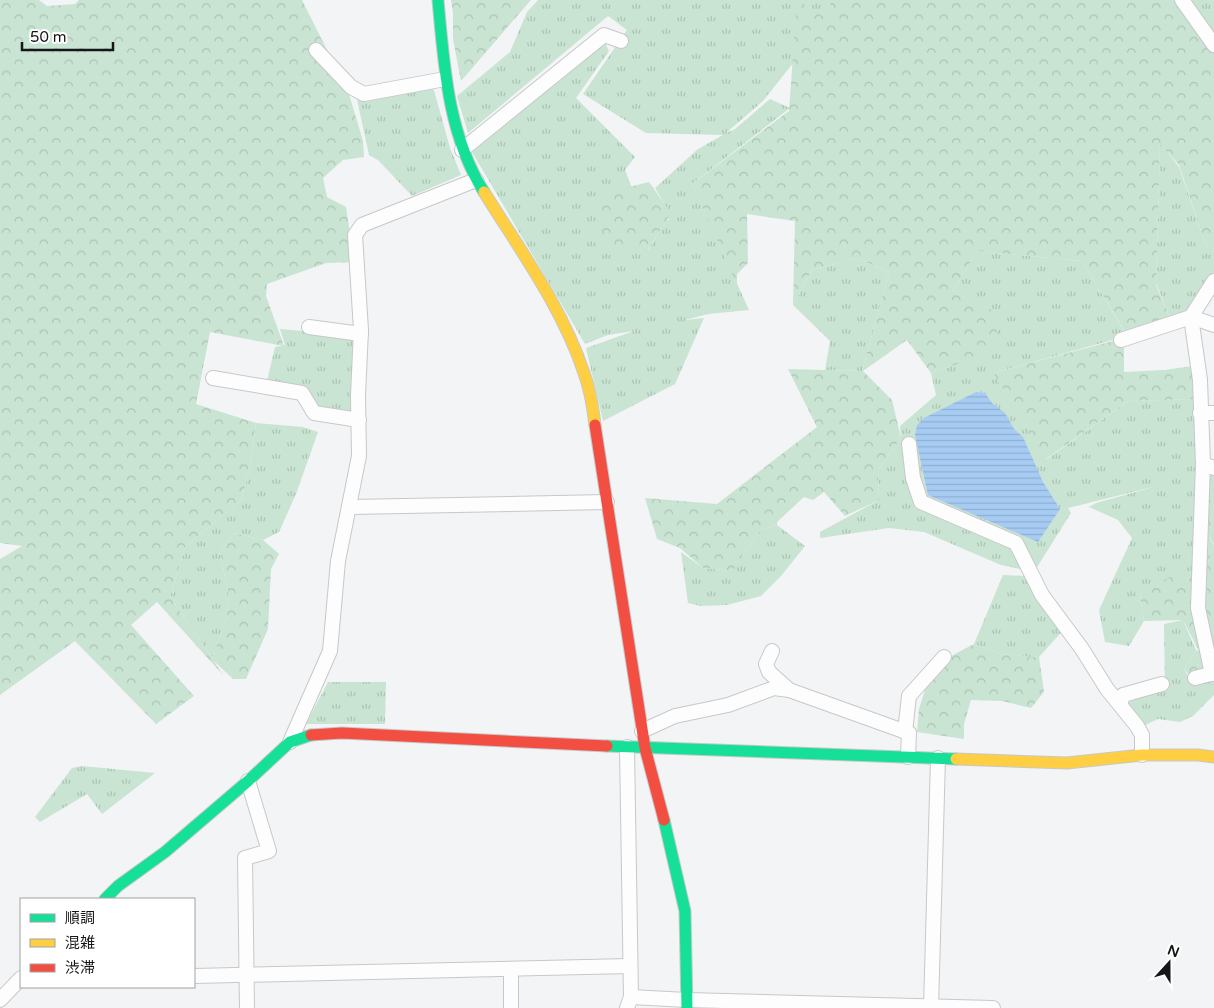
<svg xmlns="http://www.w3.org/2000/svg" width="1214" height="1008" font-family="'Varela Round','Noto Sans JP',sans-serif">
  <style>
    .grass { fill: url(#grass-tufts) }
    .forest { fill: url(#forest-crowns) }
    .water { fill: url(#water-rules) }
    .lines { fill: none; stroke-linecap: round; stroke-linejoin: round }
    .street-casing { stroke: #c7c8c9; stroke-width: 16 }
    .fast-casing { stroke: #c7c8c9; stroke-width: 13 }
    .slow-casing { stroke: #c7c8c9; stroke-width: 13 }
    .jam-casing { stroke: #c7c8c9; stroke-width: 13 }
    .street { stroke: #fdfdfe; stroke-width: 14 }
    .fast { stroke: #16e098; stroke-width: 11 }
    .slow { stroke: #ffcf43; stroke-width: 11 }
    .jam { stroke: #f24e42; stroke-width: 11 }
  </style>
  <defs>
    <pattern id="grass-tufts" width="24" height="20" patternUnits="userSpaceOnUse" patternTransform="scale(1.25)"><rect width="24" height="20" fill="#c9e4d2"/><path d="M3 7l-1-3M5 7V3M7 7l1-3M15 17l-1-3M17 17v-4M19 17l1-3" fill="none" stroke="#acc3b4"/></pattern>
    <pattern id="forest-crowns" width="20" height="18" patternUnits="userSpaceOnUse" patternTransform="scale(1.25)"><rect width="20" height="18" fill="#c9e4d2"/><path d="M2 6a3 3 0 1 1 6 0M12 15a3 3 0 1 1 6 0" fill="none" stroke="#acc3b4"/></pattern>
    <pattern id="water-rules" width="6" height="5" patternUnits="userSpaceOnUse" patternTransform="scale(1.25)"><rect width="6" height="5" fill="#a7ccf4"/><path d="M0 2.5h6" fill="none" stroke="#8faed0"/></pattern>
  </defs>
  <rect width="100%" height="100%" fill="#f2f4f6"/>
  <!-- grass -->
  <g class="grass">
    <path d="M538,0H831L828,19L763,101L726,133L735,129L770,99L790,108L692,184L749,310L708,314L685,320L704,318L675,384L603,421L586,348L634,331L608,335L585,344L472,152L605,43L609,51L576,98L635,157L625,170L632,188L648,250L667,219L669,221L664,203L655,188L698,149L723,135L646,133L583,94L627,30L608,16L468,133L457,96L510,52L527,12Z"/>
    <path d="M1184,0H1214V42Z"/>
    <path d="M432,83L450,148L461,175L412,196L378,160L369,155L356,95Z"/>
    <path d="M1160,143L1179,167L1206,246L1214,249V272L1190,313L1170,318L1156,283Z"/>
    <path d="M977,251L1082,261L1127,336L993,373L1047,459L1128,401L1196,399L1200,463L1194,476H1196L1198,519L1214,545L1206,568L1140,594L1144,621L1129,646L1105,642L1099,610L1132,538L1118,520L1089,507L1096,503L1157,486L1068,508L1071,513L1034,572L1001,565L924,532L889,528L820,538V532L879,500L878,470L901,438L900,426L936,395L931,373L958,364L995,312L953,291Z"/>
    <path d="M857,258L889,272L862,371L825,370L830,341L793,305L812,270Z"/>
    <path d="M280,329L361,336L359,420L314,413L305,392L266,385L275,347L285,345Z"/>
    <path d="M256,423L303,427L318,432L296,494L279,532L263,540L234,533L220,552L229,597L226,620L212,658L170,597L185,547L241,500L249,472Z"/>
    <path d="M777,525L805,546L781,576L761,596L727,605L701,606L688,603L681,552L703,568L732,571L745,551L761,530Z"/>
    <path d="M1003,575L1026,576L1066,627L1039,657L1001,654L974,644Z"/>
    <path d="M1183,620L1196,650L1184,669L1191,682L1214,681V695L1193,716L1180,722L1158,719L1143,726L1126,703L1165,688L1164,624Z"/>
    <path d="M328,682H386L385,724H306Z"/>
    <path d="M82,766L155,773L102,814L87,794L40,822L35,817L72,768Z"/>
  </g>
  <!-- forest -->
  <g class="forest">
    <path d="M0,0H39L47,6L75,4L79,0H302L349,94L363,141L364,157L343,160L323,178L327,197L346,207L354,262L326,263L267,284L266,296L284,346L210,332L196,404L256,423L249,472L241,500L185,547L170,597L212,658L226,620L229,597L220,552L234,533L263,540L279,554L271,569L268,629L246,679H233L214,661L223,675L157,602L131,625L194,696L156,724L75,641L0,695V559L22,546L0,543Z"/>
    <path d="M451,0H531L461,81L453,39V13Z"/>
    <path d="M797,0L827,19L831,0H1181L1214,45V249L1206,246L1179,165L1160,144L1156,285L1170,318L1128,337L1082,261L977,251L953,291L996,312L998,345L958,364L931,373L907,340L863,371L892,400L901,438L878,470L879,500L845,516L824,492L813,500L804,497L777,522V525L761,530L745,551L733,571L703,568L680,548L657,539L645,498L717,504L817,427L788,369L862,371L889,272L857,258L812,270L793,305L795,221L747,214L748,263L737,274V285L692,184L789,111Z"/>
    <path d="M649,182L671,213L647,251L615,247L597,224L605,193Z"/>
    <path d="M1124,338V372L1164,370L1193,366L1196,399L1128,401L1046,459L993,373Z"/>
    <path d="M1203,464L1214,469V544L1198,519Z"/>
    <path d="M1214,545V662L1191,678L1184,669L1196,650L1199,651L1183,620L1144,621L1140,594L1175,574L1206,568Z"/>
    <path d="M974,644L1001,654L1039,657L1044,692L1031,708L1002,701L971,700L964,724V739L917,732L919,709L928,681L953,655Z"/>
  </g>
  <!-- water -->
  <path class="water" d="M976,392L985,393L992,403L1005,413L1014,429L1023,437L1043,482L1060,509L1038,542L928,495L915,435L917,425L924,418Z"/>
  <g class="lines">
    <defs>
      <g id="street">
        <path d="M1182,0L1214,45"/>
        <path d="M316,50L351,87L364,94L445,79"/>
        <path d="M462,150L604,35L621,41"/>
        <path d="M1214,281L1191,317L1200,380L1203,464L1214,468"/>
        <path d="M309,327L361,334"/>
        <path d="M1121,340L1191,317L1214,325"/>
        <path d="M213,378L302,393L314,413L359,420"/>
        <path d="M1200,413H1214"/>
        <path d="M909,444L913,478L921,502L1016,543L1042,595L1082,649L1107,689L1137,726L1142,735V755"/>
        <path d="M1203,464L1198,608L1212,674"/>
        <path d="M350,507L607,502"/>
        <path d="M772,651L766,664L769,672L789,690"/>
        <path d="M1195,678L1214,673"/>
        <path d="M1120,705L1123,695L1162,684"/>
        <path d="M642,731L675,716L728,705L774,688L789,690L909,733L908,757"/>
        <path d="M905,732L909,696L944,657"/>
        <path d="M290,742L330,651L338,561L359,456L358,396L361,330L355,235L362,225L476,180"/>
        <path d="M194,976L630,966"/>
        <path d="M631,997L687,1000L993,1008"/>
        <path d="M0,1000L21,978"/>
        <path d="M247,1008L245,858L269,851L248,781"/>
        <path d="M511,1008V970"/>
        <path d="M627,1008L631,997L627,747"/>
        <path d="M931,1008L938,758"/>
      </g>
      <g id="fast">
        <path d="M438,0C444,66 448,135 484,192"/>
        <path d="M607,746L956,759"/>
        <path d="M664,820L685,911L687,1008"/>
        <path d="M105,899L118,886L165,852L248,781L290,742L311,735"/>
      </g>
      <g id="slow">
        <path d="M484,192C520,250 562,307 584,373C590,389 593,408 595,425"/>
        <path d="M956,759L1067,763L1142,755H1198L1214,757"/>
      </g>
      <g id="jam">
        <path d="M595,425L645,748L664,820"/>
        <path d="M311,735L342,733L607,746"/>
      </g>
    </defs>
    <!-- street casing -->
    <use href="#street" class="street-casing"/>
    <!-- fast casing -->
    <use href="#fast" class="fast-casing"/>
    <!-- slow casing -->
    <use href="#slow" class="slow-casing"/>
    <!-- jam casing -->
    <use href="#jam" class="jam-casing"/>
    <!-- street -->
    <use href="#street" class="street"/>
    <!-- fast -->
    <use href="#fast" class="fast"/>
    <!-- slow -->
    <use href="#slow" class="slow"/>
    <!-- jam -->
    <use href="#jam" class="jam"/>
  </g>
  <!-- legend -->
  <rect x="20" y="898" width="175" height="90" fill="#ffffff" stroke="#a1a2a2"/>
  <rect x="30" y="914" width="25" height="8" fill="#16e098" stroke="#a1a2a2"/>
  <text x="65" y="923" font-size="15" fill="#151617">順調</text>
  <rect x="30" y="939" width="25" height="8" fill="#ffcf43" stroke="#a1a2a2"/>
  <text x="65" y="948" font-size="15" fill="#151617">混雑</text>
  <rect x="30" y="964" width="25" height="8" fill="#f24e42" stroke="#a1a2a2"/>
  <text x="65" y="973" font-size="15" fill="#151617">渋滞</text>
  <!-- north arrow -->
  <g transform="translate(1169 963) rotate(21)" stroke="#ffffff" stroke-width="4" paint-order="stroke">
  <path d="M0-4L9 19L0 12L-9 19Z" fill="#151617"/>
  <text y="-8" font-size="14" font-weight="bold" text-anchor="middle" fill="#151617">N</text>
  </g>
  <!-- scale -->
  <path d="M22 42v8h91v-8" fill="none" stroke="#151617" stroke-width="2.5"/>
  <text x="30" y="42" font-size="15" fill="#151617" stroke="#ffffff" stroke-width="4" paint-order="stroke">50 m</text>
</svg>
